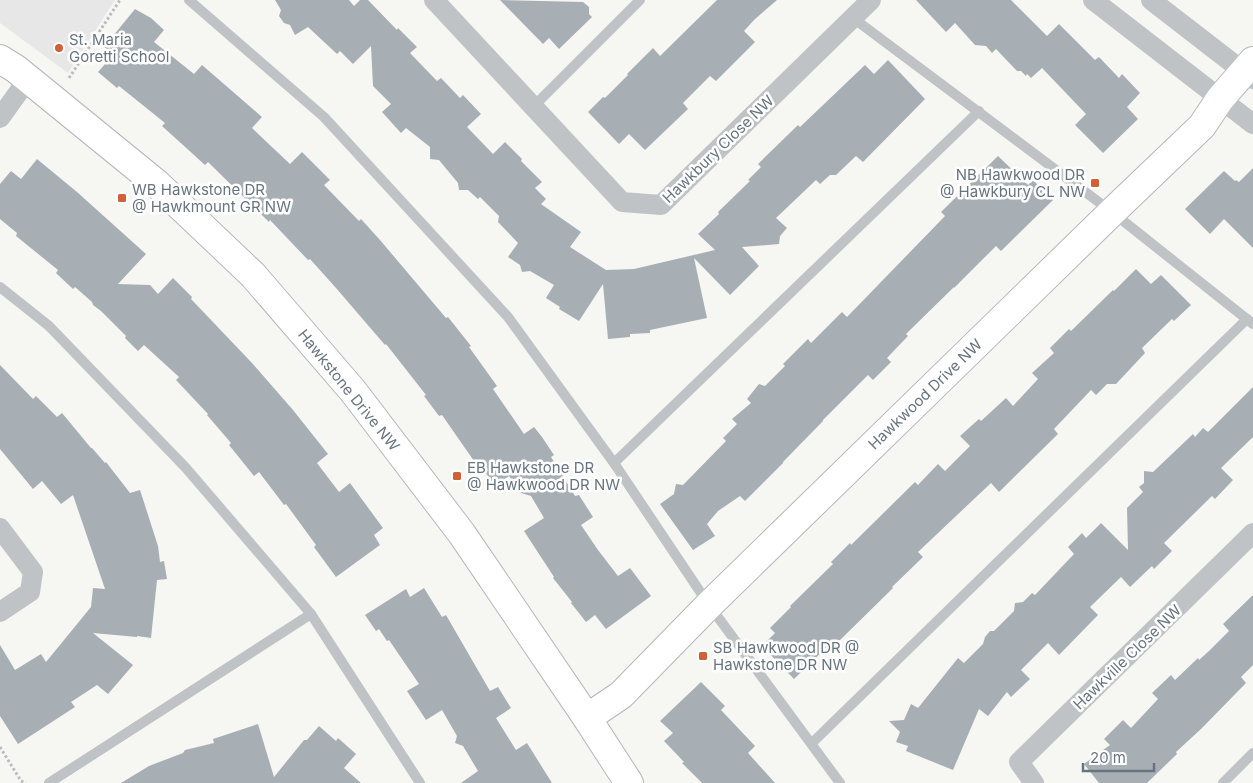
<svg xmlns="http://www.w3.org/2000/svg" width="1253" height="783" font-family="Inter,sans-serif">
  <style>
    .built { fill: #e6e7e6 }
    .building { fill: #a8afb4 }
    .lines { fill: none; stroke-linecap: round; stroke-linejoin: round }
    .secondary-casing { stroke: #b4b8bc; stroke-width: 30 }
    .path { stroke: #b9bcbe; stroke-width: 3; stroke-dasharray: 2.5 2.5; stroke-linecap: butt }
    .lane { stroke: #bfc3c6; stroke-width: 10 }
    .street { stroke: #bfc3c6; stroke-width: 20 }
    .secondary { stroke: #fff; stroke-width: 28 }
    .poi-dot { fill: #d25f36; stroke: #fff; stroke-width: 2 }
    .labels { text-anchor: middle; dominant-baseline: central; stroke-width: 5; stroke-linejoin: round; paint-order: stroke }
    .poi-label { font-size: 15px; fill: #687581; stroke: #fff; text-anchor: start }
    .street-label { font-size: 15px; fill: #687581; stroke: #fff }
  </style>
  <rect width="100%" height="100%" fill="#f6f6f3"/>
  <!-- built -->
  <path class="built" d="M0,0H115L68,73L0,23Z"/>
  <!-- building -->
  <g class="building">
    <path d="M275,0H349L354,6L360,0H368L397,30L398,28L417,47L410,53L437,81L441,78L460,98L463,95L481,114L467,127L493,154L505,142L522,159L521,161L542,182L535,188L546,199L541,204L581,232L570,247L606,270L634,269L715,250L698,234L719,214L718,212L750,181L748,180L761,167L758,164L798,125L800,127L865,65L874,74L888,60L925,99L863,162L856,156L836,175H830L820,184L816,180L776,218L787,228L780,236L779,244L742,247L759,266L730,295L694,258L707,318L650,330V333L630,334V337L608,339L603,284L579,321L559,309L560,307L546,298L554,285L530,271L522,272L520,265L508,257L518,243L498,222L499,216L480,197L478,199L468,190H459L458,183L439,160L430,159V147L406,128L401,133L382,112L391,104L373,86L371,46L353,64L340,51L337,54L308,27L295,35L290,25L284,23L279,16L281,10Z"/>
    <path d="M500,0L583,2L589,7V14L592,17L559,49L549,38L543,44Z"/>
    <path d="M717,0H777L754,20L744,31L755,42L716,81L710,76L683,103L688,109L645,150L629,134L619,144L588,112L603,97L605,98L628,75L627,74L653,48L660,56Z"/>
    <path d="M916,0H1011L1047,36L1059,24L1095,60L1099,57L1119,78L1122,74L1140,93L1127,107L1138,119L1103,153L1075,125L1086,114L1042,68L1031,78L1027,74L1026,76L1021,71H1017L996,49L992,53L986,46L975,45L955,23L946,32Z"/>
    <path d="M135,9L151,18L164,30L154,42L194,74L202,65L262,117L252,128L290,164L302,152L330,180L324,185L359,221L361,219L380,240L446,318L448,317L471,346L469,347L497,386L493,389L524,434L534,427L542,437L554,455L551,457L575,496L579,495L593,517L581,525L598,550L618,576L630,568L651,596L606,629L595,615L586,622L571,603L572,602L553,578L554,577L524,531L544,518L531,496L521,493L509,476L495,486L476,459L474,461L442,415L439,416L424,396L426,395L386,344L385,345L336,288L310,259L308,260L270,220L269,222L208,162L205,165L162,126L165,123L119,86L117,88L98,72L113,55L104,47Z"/>
    <path d="M998,156L1028,185L1033,180L1053,200L1001,251L996,246L954,288V287L906,334L908,336L887,358L891,362L873,380L868,375L823,420V421L783,462V463L745,501L740,496L718,511L707,524L715,536L693,550L660,504L674,494L676,484L683,485L726,441L723,438L737,424L732,419L751,403L747,399L759,384L765,386L785,366L783,364L808,339L811,343L842,312L847,317L945,216L941,212Z"/>
    <path d="M37,159L77,192L146,254L118,284L150,285L158,294L173,278L192,297L191,299L252,363L293,410L328,454L317,463L339,492L350,483L383,528L374,535L380,545L336,577L314,547L316,545L286,504L284,505L259,472L254,476L229,445L231,443L207,415L208,414L176,380L179,377L144,345L138,351L125,338L126,336L101,311L93,305L92,302L75,287L73,289L56,273L58,270L16,236L17,233L0,219V184L11,171L21,179Z"/>
    <path d="M1253,168V248L1224,219L1210,234L1185,209L1224,171L1235,181L1236,180L1239,182Z"/>
    <path d="M1136,269L1151,284L1161,275L1191,305L1174,321L1172,319L1142,348L1145,353L1116,384H1107L1096,395L1091,390L1054,429L1058,434L999,492L991,483L955,517L918,552L923,557L892,587L893,588L836,644L834,643L830,647L829,645L794,679L762,646L775,633L770,628L791,607L790,606L833,564L831,562L850,543L851,545L915,482L918,485L938,464L945,471L970,446L960,436L979,419L981,421L1006,398L1013,406L1038,379L1032,373L1054,353L1050,348L1069,329L1071,331L1113,290L1114,291Z"/>
    <path d="M0,365L33,399L36,396L57,417L62,413L91,448H92L105,463L106,462L130,493L140,490L158,546L160,562L164,561L167,579L157,580L151,638L137,636V637L93,633L133,665L108,694L97,685L71,702L75,707L18,744L0,716V645L15,670L41,654L46,662L91,607L93,588L105,589L73,495L61,504L42,481L33,489L0,449Z"/>
    <path d="M1253,387V437L1221,468L1233,480L1215,499L1212,496L1164,543L1172,551L1154,569L1152,566L1130,587L1121,577L1090,607L1098,615L1059,655L1048,643L1021,670L1030,679L1011,697L1007,692L988,716L979,709L953,770L906,751L908,746L896,742L900,732L889,721L904,720L911,704L918,708L958,658L964,663L983,644L985,637L990,631H994L1014,611L1015,603L1023,602L1032,593L1035,595L1074,554L1068,547L1082,533L1086,538L1101,523L1128,550L1127,508L1143,492L1139,487L1144,483V471L1153,472L1193,434L1195,437L1203,428L1208,432Z"/>
    <path d="M424,588L442,617L446,615L490,691L498,687L511,708L496,718L516,750L527,743L552,783H461L478,771L463,746L455,743L457,736L442,710L426,720L407,691L419,684L389,640L387,641L379,629L376,631L365,615L406,589L410,597Z"/>
    <path d="M1253,595V665L1241,677L1246,683L1201,729L1176,752L1177,754L1147,783H1099L1084,764L1110,745L1104,739L1123,720L1131,728L1158,699L1152,693L1171,675L1175,680L1198,658L1199,660L1209,651L1229,631L1223,624Z"/>
    <path d="M701,682L725,706L721,710L755,746L748,753L775,783H702L682,763L684,762L664,741L673,733L660,721Z"/>
    <path d="M258,724L274,777L304,740H307L319,726L336,741L338,738L356,754L344,768L361,783H121L149,766L183,753L185,750L214,743L213,739Z"/>
  </g>
  <g class="lines">
    <defs>
      <g id="secondary">
        <path d="M0,59L16,69L156,183L253,275L353,391L462,534L587,718L629,783"/>
        <path d="M587,718L621,695L709,605L1112,212L1202,126L1220,99L1253,61"/>
      </g>
    </defs>
    <!-- secondary casing -->
    <use href="#secondary" class="secondary-casing"/>
    <!-- path -->
    <g class="path">
      <path d="M69,78L120,0"/>
      <path d="M0,747L21,781L26,783"/>
    </g>
    <!-- lane -->
    <g class="lane">
      <path d="M189,0L324,117L508,317L614,463L709,605L840,783"/>
      <path d="M853,18L1112,212L1253,324"/>
      <path d="M534,106L640,0"/>
      <path d="M0,287L49,326L186,468L311,614L420,783"/>
      <path d="M614,463L979,111"/>
      <path d="M812,743L1247,319"/>
      <path d="M49,783L311,614"/>
      <path d="M1223,783L1253,753"/>
    </g>
    <!-- street -->
    <g class="street">
      <path d="M434,0L622,202L661,205L871,0"/>
      <path d="M1093,0L1253,124"/>
      <path d="M1151,0L1253,79"/>
      <path d="M0,118L28,79"/>
      <path d="M0,528L33,572L30,592L0,612"/>
      <path d="M1034,783L1019,762L1253,533"/>
    </g>
    <!-- secondary -->
    <use href="#secondary" class="secondary"/>
  </g>
  <!-- markers -->
  <g class="poi-dot">
    <circle cx="59" cy="48" r="5"/>
    <rect x="1090" y="178" width="10" height="10" rx="2.5"/>
    <rect x="117" y="193" width="10" height="10" rx="2.5"/>
    <rect x="452" y="471" width="10" height="10" rx="2.5"/>
    <rect x="698" y="651" width="10" height="10" rx="2.5"/>
  </g>
  <g class="labels">
    <!-- poi labels -->
    <g class="poi-label">
      <text x="69" y="39">St. Maria<tspan x="69" dy="17">Goretti School</tspan></text>
      <text x="1085" y="174" text-anchor="end">NB Hawkwood DR<tspan x="1085" dy="17">@ Hawkbury CL NW</tspan></text>
      <text x="132" y="189">WB Hawkstone DR<tspan x="132" dy="17">@ Hawkmount GR NW</tspan></text>
      <text x="467" y="467">EB Hawkstone DR<tspan x="467" dy="17">@ Hawkwood DR NW</tspan></text>
      <text x="713" y="647">SB Hawkwood DR @<tspan x="713" dy="17">Hawkstone DR NW</tspan></text>
    </g>
    <!-- street labels -->
    <g class="street-label">
      <text transform="translate(718 149) rotate(-44)">Hawkbury Close NW</text>
      <text transform="translate(349 390) rotate(51)">Hawkstone Drive NW</text>
      <text transform="translate(925 394) rotate(-44)">Hawkwood Drive NW</text>
      <text transform="translate(1127 657) rotate(-44)">Hawkville Close NW</text>
    </g>
  </g>
  <!-- scale -->
  <path d="M1083 763v8h71v-8" fill="none" stroke="#687581" stroke-width="2.5"/>
  <text x="1090" y="763" font-size="15" fill="#687581" stroke="#ffffff" stroke-width="4" paint-order="stroke">20 m</text>
</svg>
